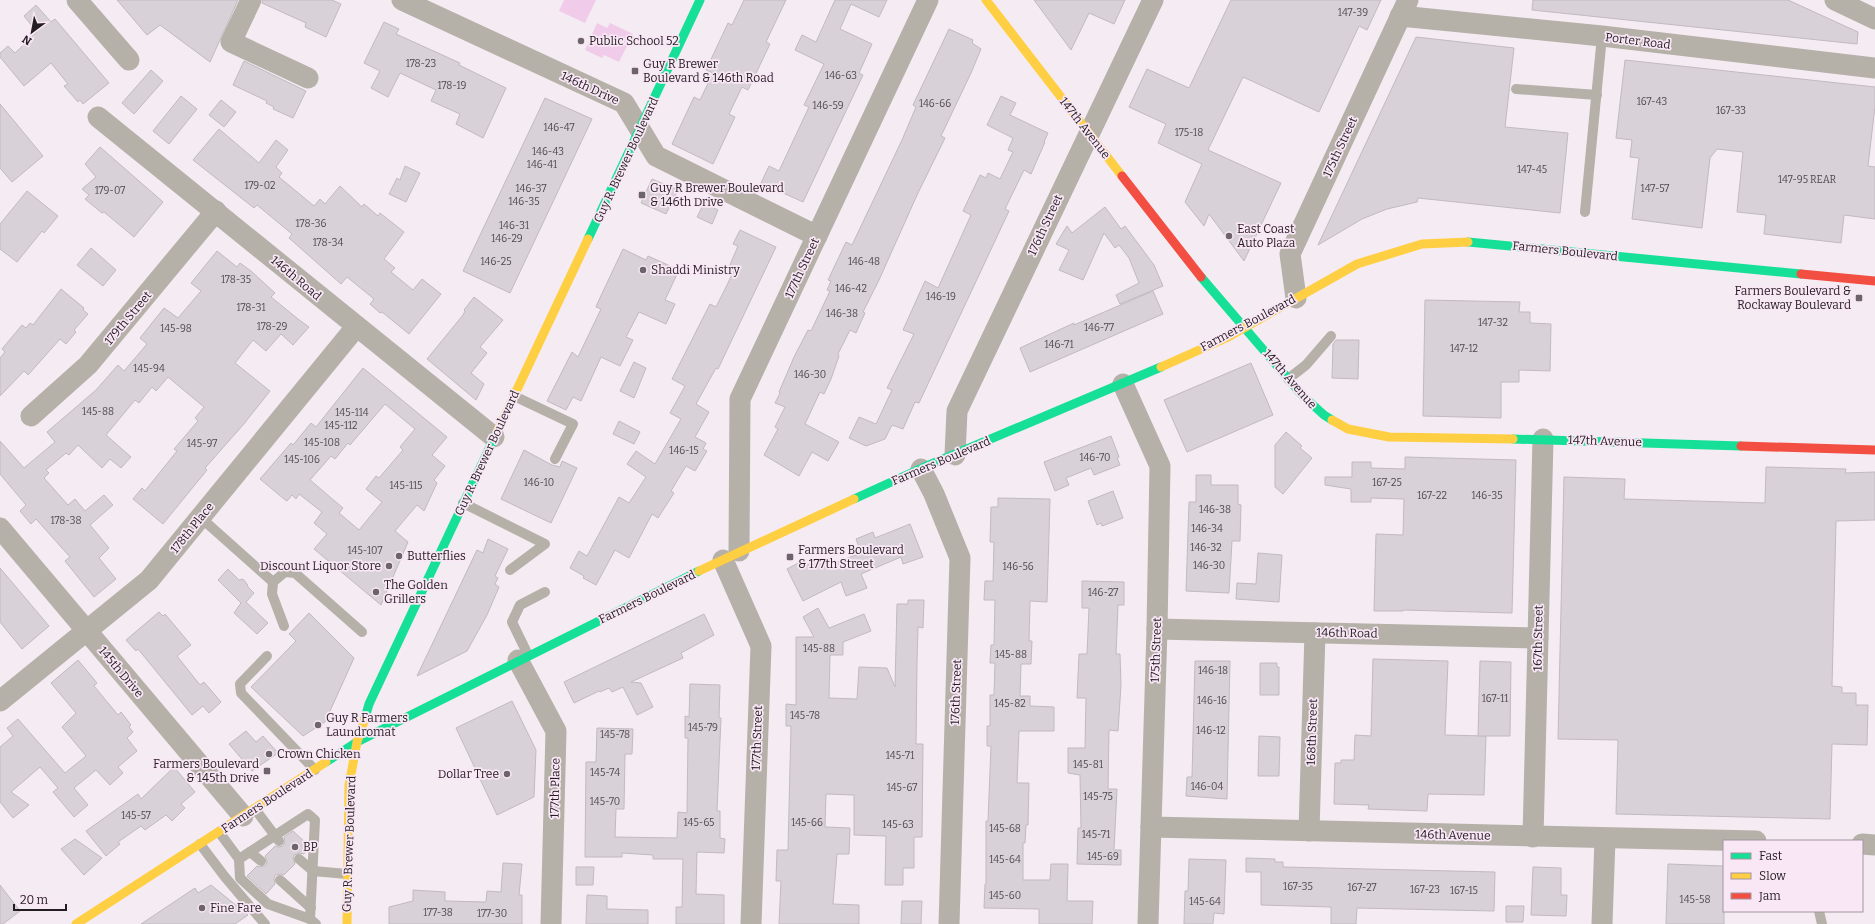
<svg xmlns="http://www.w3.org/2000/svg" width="1875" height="924" font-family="Bitter,serif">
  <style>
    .green { fill: #f0ccea }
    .building { fill: #d8d1d7; stroke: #c2bac0; fill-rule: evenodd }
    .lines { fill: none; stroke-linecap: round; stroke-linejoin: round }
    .lane { stroke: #b5b0a8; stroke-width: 10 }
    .street { stroke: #b5b0a8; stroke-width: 21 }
    .fast { stroke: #16e098; stroke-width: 9 }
    .slow { stroke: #ffcf43; stroke-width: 9 }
    .jam { stroke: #f24e42; stroke-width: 9 }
    .poi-dot { fill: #6c646a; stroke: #f9e7f6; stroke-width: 1.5 }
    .labels { text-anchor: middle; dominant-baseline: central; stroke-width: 3.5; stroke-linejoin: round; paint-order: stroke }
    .number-label { font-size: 10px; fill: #50494e }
    .poi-label { font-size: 12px; fill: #231c21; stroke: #f9e7f6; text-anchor: start }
    .street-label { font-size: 12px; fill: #231c21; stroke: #f9e7f6 }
  </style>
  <rect width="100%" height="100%" fill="#f5ebf3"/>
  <!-- green -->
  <g class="green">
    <path d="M564,0H596L585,23L559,11Z"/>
    <path d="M597,23L607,28L610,23L633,34L619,62L604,55L602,58L585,50Z"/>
  </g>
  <!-- building -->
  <g class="building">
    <path d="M117,0H238L210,62L160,25L147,35Z"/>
    <path d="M263,0H332L341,4L326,37L305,27L306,23L262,3Z"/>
    <path d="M744,0H786L766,42L770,44L748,90L742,87L729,114L735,117L713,164L672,144L694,97L700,100L713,73L706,70L728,23L732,25Z"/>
    <path d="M835,0H887L879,17L851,4L840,29L872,44L859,73L863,75L803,202L761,183L769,166L779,171L809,107L804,105L824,64L795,50L802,35L816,42Z"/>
    <path d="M1034,0H1125L1114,24L1089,13L1071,50Z"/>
    <path d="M1231,0H1381L1367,30L1359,26L1319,112L1243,77L1208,150L1281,183L1244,261L1209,214L1204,226L1185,202L1202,164L1158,143L1166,124L1129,107L1147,69L1189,88Z"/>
    <path d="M1533,0H1788L1858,32L1857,44L1532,10Z"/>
    <path d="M36,5L51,22L55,19L109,83L83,104L80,100L78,102L64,86L68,84L51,63L24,86L0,57V53L8,46L15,53L37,32L24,16Z"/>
    <path d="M384,22L399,29L396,34L460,63L459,65L506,88L483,138L456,124L460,114L431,101L436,90L400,73L388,97L371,88L380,71L364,63Z"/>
    <path d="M949,29L973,40L972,43L981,49L971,73L941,136L945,138L918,193L879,280L863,312L865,313L856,333L850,330L838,354L839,356L831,379L824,394L820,392L805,424L839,442L828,461L812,452L799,476L764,455L778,429L775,427L785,407L775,403L780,393L779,392L794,357L808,330L811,331L830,291L827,290L831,281L828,280L846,242L852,245L902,140L916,107L913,105Z"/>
    <path d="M1416,37L1514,48L1505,127L1568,133L1560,213L1418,198L1417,202L1387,209L1362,219L1318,245Z"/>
    <path d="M1625,60L1875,87V106L1868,166L1875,167V219L1844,215L1841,243L1764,234L1766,215L1737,212L1743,152L1717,149L1710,158L1702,228L1632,219L1639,158L1630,157L1632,140L1616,138Z"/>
    <path d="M244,61L306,91L293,118L273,109L274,107L266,103L267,101L233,85Z"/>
    <path d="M151,70L163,81L134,114L122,103Z"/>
    <path d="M181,96L197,109L169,144L153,131Z"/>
    <path d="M1001,96L1016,103L1010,115L1048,133L1044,142H1045L1031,174L1024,170L1005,209L1009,211L919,403L915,402L903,429L892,425L885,439L866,446L849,438L859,417L876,424L892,390L887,388L914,334L903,330L925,281L938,288L971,215L963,211L980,175L986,178L988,173L1000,179L1013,152L1008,150L1013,138L987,125Z"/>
    <path d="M545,98L592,119L510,293L463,271Z"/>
    <path d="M221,100L236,112L224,127L209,115Z"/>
    <path d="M0,104L43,156L12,182L0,168Z"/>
    <path d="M219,129L259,163L276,140L288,150L276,167L282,173L279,177L314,206L320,199L325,204L340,186L362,207L364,204L378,216L380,213L404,232L384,259L395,268L391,272L413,290L422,279L441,294L409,334L382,312L380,313L370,304L374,299L347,277L341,284L289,238L292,234L257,205L254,208L193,160Z"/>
    <path d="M100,147L163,202L134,237L104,212L102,213L85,199L89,195L82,189L96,177L85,164Z"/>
    <path d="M405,166L420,173L406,202L389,194L397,178L400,180Z"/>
    <path d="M652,179L678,190L666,214L641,203Z"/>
    <path d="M27,191L58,216L44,233L42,231L17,262L0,249V224Z"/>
    <path d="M704,203L718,210L712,224L697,217Z"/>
    <path d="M1105,207L1121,229L1125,226L1154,265L1163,286L1120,304L1116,295L1139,283L1129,258L1119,245L1115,248L1104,233L1083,280L1059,270L1069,250L1056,244L1067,226L1072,233Z"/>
    <path d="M740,230L776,247L718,369L716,368L696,404L709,412L695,437L706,443L703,449L707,451L695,471L686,466L671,491L674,493L658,518L652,514L629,558L615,550L596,585L583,578L584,576L570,568L579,551L587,556L619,497L629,503L646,477L627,464L636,451L655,464L681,419L670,413L685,386L672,379L710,304L716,307L728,283L734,270L729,267L738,246L733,244Z"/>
    <path d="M91,248L116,270L103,286L77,265Z"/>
    <path d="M623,249L646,260L648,256L679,270L665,300L675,304L666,324L639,312L626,337L633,340L620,366L601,357L581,401L573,397L566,410L547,401L572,352L578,357L601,309L596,307L598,302Z"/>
    <path d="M217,251L237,267L240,263L251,271L275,293L271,297L298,319L309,327L293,345L281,334L266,351L253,340L235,363L270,391L243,425L205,468L207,470L163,524L133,499L142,488L145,491L177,451L174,449L198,421L195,418L204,407L168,377L156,391L152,387L139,403L135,400L106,435L131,457L121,468L110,459L102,468L78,445L69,455L66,453L46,470L49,473L44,478L68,505L75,499L85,511L104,495L113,505L90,525L109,548L99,558L116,579L94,597L65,561L70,557L36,519L31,524L20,511L26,505L0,474V441L24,468L55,442L47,432L96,390L118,365L124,371L147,344L140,338L164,308L178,318L201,291L191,283Z"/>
    <path d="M61,289L84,308L83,310L88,314L74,330L76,332L66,344L60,339L28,375L24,371L0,396V358L5,352L2,349L22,325L26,328L30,323L33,325Z"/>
    <path d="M1153,291L1163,314L1030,372L1020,348L1074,323V325Z"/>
    <path d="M474,297L503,320L480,347L487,353L471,373L484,384L476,400L427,359L463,315L465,311L464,310Z"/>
    <path d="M1425,300L1520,302L1519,312H1530V323L1551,324L1550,371L1519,370V382H1501V418L1423,416Z"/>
    <path d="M1336,340H1359L1358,379L1332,378L1333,344Z"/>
    <path d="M634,362L646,368L634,398L620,391Z"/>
    <path d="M1251,363L1273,415L1187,452L1164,400Z"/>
    <path d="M363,368L447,437L432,455L445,466L434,480L437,483L424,511L417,505L395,531L408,542L381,605L314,549L327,534L314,523L322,512L299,494L296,499L292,495L287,501L284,499L260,479L291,443L293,445L311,423L316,427ZM385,404L415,429L400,447L403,450L379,478L376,476L366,489L382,502L359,530L339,513L343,508L310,480L331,456L335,459L348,443L350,445Z"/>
    <path d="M619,421L640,432L634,444L613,434Z"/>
    <path d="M1286,432L1302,446L1300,448L1312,458L1283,494L1275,487V445Z"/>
    <path d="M1111,436L1119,457L1117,458L1120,465L1094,475L1091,468L1066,478L1069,485L1055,491L1044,462Z"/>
    <path d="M524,450L552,465L560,467L562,461L577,468L551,523L501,499Z"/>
    <path d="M1405,457L1516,460L1512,613L1403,610V611H1374L1376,534L1403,535L1404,499L1371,498V502H1351V489L1325,485V477H1352V462H1371V468L1405,469Z"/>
    <path d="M1766,467L1846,469L1845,473L1875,472V520L1836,521L1832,686L1842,687V693H1856V705H1868L1867,745L1832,744L1830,819L1616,814L1618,740L1558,739L1564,477L1625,479L1624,499L1765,503Z"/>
    <path d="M1196,475H1211V485H1238V504L1241,505L1240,541H1232L1229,593L1186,591L1189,502H1196Z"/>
    <path d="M1113,491L1123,518L1102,526L1101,523L1097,525L1088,501Z"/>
    <path d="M998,498L1050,499L1047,602L1030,601L1029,641H1032L1031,664H1021L1020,696H1030V706L1054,707V731H1019L1017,783H1029L1028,825H1026L1025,843H1023V880H1050L1051,864H1068L1067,901H1093L1092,924H1039V909L984,908L985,884H986V821H988L991,746H987V726H990V695H994L995,663H990L991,645H994L995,600H984L985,581H993L994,542H990L991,507H998Z"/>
    <path d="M910,524L923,557L903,564L901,557L861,574L867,588L846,596L841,582L803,601L787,569L802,561L805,566L820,559L824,567L861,553L856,539L873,532L875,538Z"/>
    <path d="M488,539L508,549L495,576L498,578L495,584L499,587L487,615L467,651L417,676L477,550L483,553Z"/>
    <path d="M1258,553L1282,555L1279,602L1236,599L1237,583L1256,584Z"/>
    <path d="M0,568L49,626L22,649L0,622Z"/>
    <path d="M228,569L239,580L243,579L247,584L248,587L254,593L246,602L268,623L257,634L234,613L241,603L218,580Z"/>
    <path d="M1082,581L1124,582V605H1118L1116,654H1120L1121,685L1118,731L1109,730L1108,789H1117L1114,850H1121V865L1077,864L1078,828H1081L1080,775L1068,773V748H1085L1086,698H1077L1079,654H1087L1089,608H1082Z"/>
    <path d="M908,600H924L923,628L918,627L917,661L916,744H923L922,837H914V868H903V885H885L886,836L854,835V795L826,794L825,827L850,828L849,854H837L833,904L859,905V924H779L781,881H776L777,850H788L791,726H786V704L796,705V637H814L803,617L818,608L829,628L864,614L871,631L843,642V655H830L829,698L857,699L859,667L887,668L895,687L897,604H908Z"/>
    <path d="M159,612L163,616L165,614L191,645L177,656L200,685L204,682L221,702L209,713L203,706L192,715L138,649L136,651L126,640Z"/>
    <path d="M309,613L354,658L325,722L303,736L251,687L296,641L289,634Z"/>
    <path d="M704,614L714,635L681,653L683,658L631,682L641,683L653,707L637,715L623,687L612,692L609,688L600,692L599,691L574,703L564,682Z"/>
    <path d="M1373,659L1448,661L1445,735L1486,736L1484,795L1428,794L1427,811L1368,809L1369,805L1334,804L1335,763H1341V760H1354L1355,735L1371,736Z"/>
    <path d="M78,660L97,683L94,686L118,715L121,712L131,725L129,727L133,732L127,738L137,751L118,767L123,773L110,785L96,770L74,788L88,805L74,817L53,792L58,788L40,767L11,792L29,805L13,818L0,802V747L13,736L7,728L18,719L65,773L86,756L62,727L76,713L51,683Z"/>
    <path d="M1195,661H1230L1227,799L1186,796L1187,777H1192Z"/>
    <path d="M1480,661L1511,662L1510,736H1478Z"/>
    <path d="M1260,663H1277V667H1279V695H1260Z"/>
    <path d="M690,684L720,685L719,718H721L717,811H720V838L725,839L724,853L697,852L696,894L724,895V924H676V907H682L683,859H653V855L622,853V857H585L586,762H596L597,728L633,729L632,754H625L624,809H616L615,837L677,838L678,812L687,813L688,738H685V716L689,717Z"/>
    <path d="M512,701L536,750L534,797L497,815L456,728Z"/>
    <path d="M246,731L256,742L263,736L278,753L252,771L229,744Z"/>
    <path d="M1259,736L1280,737L1279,776H1258Z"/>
    <path d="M174,767L195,792L181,804L185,808L172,821L166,815L145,830L141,826L118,842L120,844L106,856L86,831L138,794L141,799Z"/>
    <path d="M293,831L307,844V851L304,854L300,853L294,855L293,858L295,864L284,875L281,874L275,875L274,879L275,884L266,894L247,876L257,866L260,867L266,865L267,862L265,856L275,846L279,847L283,846L285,841L284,837Z"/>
    <path d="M75,839L102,858L84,875L61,849Z"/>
    <path d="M1246,858L1275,859V862H1283V867L1495,872L1494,911L1357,908L1356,924H1331V907L1261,905V872H1246Z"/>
    <path d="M1189,859L1226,860L1224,914L1214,913L1213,924H1184L1185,891H1188Z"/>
    <path d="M503,863L522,864L519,895H522V924H389V907L413,901V890L445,892V901L486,902L487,891L501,892Z"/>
    <path d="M1668,864L1724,866V924H1666Z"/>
    <path d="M576,867H594L593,885H576Z"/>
    <path d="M1533,867L1561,868V895H1567L1566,916L1531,915Z"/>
    <path d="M0,885L20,911L3,924H0Z"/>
    <path d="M211,885L248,915L235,924H141L195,888L198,893Z"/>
    <path d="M587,895L607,896V909L648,910V924H586Z"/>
    <path d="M902,901H922L921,924H901Z"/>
    <path d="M1506,906H1524L1523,922H1506Z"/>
  </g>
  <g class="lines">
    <!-- lane -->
    <g class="lane">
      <path d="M1516,89L1597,95"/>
      <path d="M1585,212L1602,36"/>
      <path d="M1288,379L1306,365L1331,336"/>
      <path d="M514,396L573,424L555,459"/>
      <path d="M463,503L545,544L510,570"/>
      <path d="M200,517L273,582L272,594L284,626"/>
      <path d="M273,582L285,572L295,573L362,632"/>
      <path d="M528,655L512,622L520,605L545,592"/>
      <path d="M267,656L240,684L241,693L315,770"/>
      <path d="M255,809L279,841"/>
      <path d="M219,832L239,859L240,878L268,904L310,919L316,924"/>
      <path d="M200,844L225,877L265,924"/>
      <path d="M250,852L261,861"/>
      <path d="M239,859L308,814L315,820L310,919"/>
      <path d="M299,859L313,871L347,874"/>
      <path d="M280,880L311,908"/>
      <path d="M1819,911L1822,924"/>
    </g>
    <!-- street -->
    <g class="street">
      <path d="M77,0L129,60"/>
      <path d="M251,0L231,42L308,78"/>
      <path d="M402,0L624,103L656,156L817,236"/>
      <path d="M1835,0L1875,19"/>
      <path d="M1400,16L1602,36L1875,68"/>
      <path d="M98,117L494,437"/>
      <path d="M1296,298L1290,254L1408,0"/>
      <path d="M1123,384L1160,466L1157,629L1148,924"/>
      <path d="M31,416L88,365L216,211"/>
      <path d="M955,455L957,411L1153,0"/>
      <path d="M921,469L934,494L960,558L949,924"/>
      <path d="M0,528L243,816"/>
      <path d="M739,551L740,399L928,0"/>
      <path d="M723,560L761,646L751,924"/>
      <path d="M1157,629L1538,638"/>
      <path d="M518,660L556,731L551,924"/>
      <path d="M0,701L149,580L356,327"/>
      <path d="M1151,827L1756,841"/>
      <path d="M1309,831L1315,633"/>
      <path d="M1533,837L1543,439"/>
      <path d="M1862,844L1875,845"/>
      <path d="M1602,924L1605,839"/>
    </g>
    <!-- fast -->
    <g class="fast">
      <path d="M588,239L700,0"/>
      <path d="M1468,242L1801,274"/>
      <path d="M1201,277L1303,396L1324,415L1332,420"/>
      <path d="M1513,439L1741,446"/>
      <path d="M854,499L922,468L1161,367"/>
      <path d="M365,718L369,704L497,432"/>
      <path d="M326,762L357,742L699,571"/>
    </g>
    <!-- slow -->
    <g class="slow">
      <path d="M986,0L1122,176"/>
      <path d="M1161,367L1226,338L1357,264L1422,244L1468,242"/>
      <path d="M1332,420L1348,429L1389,437L1513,439"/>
      <path d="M497,432L588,239"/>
      <path d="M699,571L854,499"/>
      <path d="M76,924L326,762"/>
      <path d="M347,924L349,785L357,742L365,718"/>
    </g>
    <!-- jam -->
    <g class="jam">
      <path d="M1122,176L1201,277"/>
      <path d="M1801,274L1875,281"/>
      <path d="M1741,446L1875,450"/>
    </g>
  </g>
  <!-- markers -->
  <g class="poi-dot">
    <circle cx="581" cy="41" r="4"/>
    <rect x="631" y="67" width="8" height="8" rx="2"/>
    <rect x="638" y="191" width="8" height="8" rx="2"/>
    <circle cx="1229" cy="236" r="4"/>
    <circle cx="643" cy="270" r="4"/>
    <rect x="1855" y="294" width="8" height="8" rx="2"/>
    <circle cx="399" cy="556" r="4"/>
    <rect x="786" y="553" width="8" height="8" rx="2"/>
    <circle cx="389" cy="566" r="4"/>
    <circle cx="376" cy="592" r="4"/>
    <circle cx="318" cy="725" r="4"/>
    <circle cx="269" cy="754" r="4"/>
    <rect x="263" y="767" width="8" height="8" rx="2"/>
    <circle cx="507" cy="774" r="4"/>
    <circle cx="295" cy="847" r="4"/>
    <circle cx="202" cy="908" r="4"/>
  </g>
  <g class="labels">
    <!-- number labels -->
    <g class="number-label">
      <text x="1353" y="13">147-39</text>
      <text x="421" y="64">178-23</text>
      <text x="841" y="76">146-63</text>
      <text x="452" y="86">178-19</text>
      <text x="1652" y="102">167-43</text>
      <text x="935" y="104">146-66</text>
      <text x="828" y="106">146-59</text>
      <text x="1731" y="111">167-33</text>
      <text x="559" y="128">146-47</text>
      <text x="1189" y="133">175-18</text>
      <text x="548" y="152">146-43</text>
      <text x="542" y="165">146-41</text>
      <text x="1532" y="170">147-45</text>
      <text x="1807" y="180">147-95 REAR</text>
      <text x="260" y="186">179-02</text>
      <text x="531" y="189">146-37</text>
      <text x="1655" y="189">147-57</text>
      <text x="110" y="191">179-07</text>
      <text x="524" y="202">146-35</text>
      <text x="311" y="224">178-36</text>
      <text x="514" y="226">146-31</text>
      <text x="507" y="239">146-29</text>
      <text x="328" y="243">178-34</text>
      <text x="496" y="262">146-25</text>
      <text x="864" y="262">146-48</text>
      <text x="236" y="280">178-35</text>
      <text x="851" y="289">146-42</text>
      <text x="941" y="297">146-19</text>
      <text x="251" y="308">178-31</text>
      <text x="842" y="314">146-38</text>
      <text x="1493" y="323">147-32</text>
      <text x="272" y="327">178-29</text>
      <text x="1099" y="328">146-77</text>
      <text x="176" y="329">145-98</text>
      <text x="1059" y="345">146-71</text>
      <text x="1464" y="349">147-12</text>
      <text x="149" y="369">145-94</text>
      <text x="810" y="375">146-30</text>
      <text x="98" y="412">145-88</text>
      <text x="352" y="413">145-114</text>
      <text x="341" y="426">145-112</text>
      <text x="322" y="443">145-108</text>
      <text x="202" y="444">145-97</text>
      <text x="684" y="451">146-15</text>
      <text x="1095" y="458">146-70</text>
      <text x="302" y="460">145-106</text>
      <text x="539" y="483">146-10</text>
      <text x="1387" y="483">167-25</text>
      <text x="406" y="486">145-115</text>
      <text x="1432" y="496">167-22</text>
      <text x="1487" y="496">146-35</text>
      <text x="1215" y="510">146-38</text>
      <text x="66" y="521">178-38</text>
      <text x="1207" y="529">146-34</text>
      <text x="1206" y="548">146-32</text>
      <text x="365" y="551">145-107</text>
      <text x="1209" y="566">146-30</text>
      <text x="1018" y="567">146-56</text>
      <text x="1103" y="593">146-27</text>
      <text x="819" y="649">145-88</text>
      <text x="1011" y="655">145-88</text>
      <text x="1213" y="671">146-18</text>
      <text x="1495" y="699">167-11</text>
      <text x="1212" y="701">146-16</text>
      <text x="1010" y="704">145-82</text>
      <text x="805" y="716">145-78</text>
      <text x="703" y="728">145-79</text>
      <text x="1211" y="731">146-12</text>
      <text x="615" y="735">145-78</text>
      <text x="900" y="756">145-71</text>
      <text x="1088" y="765">145-81</text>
      <text x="605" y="773">145-74</text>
      <text x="1207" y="787">146-04</text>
      <text x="902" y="788">145-67</text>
      <text x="1098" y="797">145-75</text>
      <text x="605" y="802">145-70</text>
      <text x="136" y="816">145-57</text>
      <text x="699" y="823">145-65</text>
      <text x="807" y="823">145-66</text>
      <text x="898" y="825">145-63</text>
      <text x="1005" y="829">145-68</text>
      <text x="1096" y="835">145-71</text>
      <text x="1103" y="857">145-69</text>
      <text x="1005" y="860">145-64</text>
      <text x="1298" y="887">167-35</text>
      <text x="1362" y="888">167-27</text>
      <text x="1425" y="890">167-23</text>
      <text x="1464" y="891">167-15</text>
      <text x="1005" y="896">145-60</text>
      <text x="1695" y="900">145-58</text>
      <text x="1205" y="902">145-64</text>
      <text x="438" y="913">177-38</text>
      <text x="492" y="914">177-30</text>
    </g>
    <!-- poi labels -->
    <g class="poi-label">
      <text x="589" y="41">Public School 52</text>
      <text x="643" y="64">Guy R Brewer<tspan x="643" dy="14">Boulevard &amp; 146th Road</tspan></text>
      <text x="650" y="188">Guy R Brewer Boulevard<tspan x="650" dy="14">&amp; 146th Drive</tspan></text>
      <text x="1237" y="229">East Coast<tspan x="1237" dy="14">Auto Plaza</tspan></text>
      <text x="651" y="270">Shaddi Ministry</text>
      <text x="1851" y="291" text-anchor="end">Farmers Boulevard &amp;<tspan x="1851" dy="14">Rockaway Boulevard</tspan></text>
      <text x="798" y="550">Farmers Boulevard<tspan x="798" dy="14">&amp; 177th Street</tspan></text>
      <text x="407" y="556">Butterflies</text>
      <text x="381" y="566" text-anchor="end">Discount Liquor Store</text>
      <text x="384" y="585">The Golden<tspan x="384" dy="14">Grillers</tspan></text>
      <text x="326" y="718">Guy R Farmers<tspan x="326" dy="14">Laundromat</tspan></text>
      <text x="277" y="754">Crown Chicken</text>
      <text x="259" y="764" text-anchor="end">Farmers Boulevard<tspan x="259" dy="14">&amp; 145th Drive</tspan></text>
      <text x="499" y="774" text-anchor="end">Dollar Tree</text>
      <text x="303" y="847">BP</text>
      <text x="210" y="908">Fine Fare</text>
    </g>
    <!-- street labels -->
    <g class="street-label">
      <text transform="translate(1638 41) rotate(7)">Porter Road</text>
      <text transform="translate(590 88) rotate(25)">146th Drive</text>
      <text transform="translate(1085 128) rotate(52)">147th Avenue</text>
      <text transform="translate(1340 147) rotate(-65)">175th Street</text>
      <text transform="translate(626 160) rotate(-65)">Guy R. Brewer Boulevard</text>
      <text transform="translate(1045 225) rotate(-65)">176th Street</text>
      <text transform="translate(1565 251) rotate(6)">Farmers Boulevard</text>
      <text transform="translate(802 268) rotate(-65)">177th Street</text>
      <text transform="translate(296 278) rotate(40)">146th Road</text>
      <text transform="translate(128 318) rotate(-50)">179th Street</text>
      <text transform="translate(1248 323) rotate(-28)">Farmers Boulevard</text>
      <text transform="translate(1290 379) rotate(49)">147th Avenue</text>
      <text transform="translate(1605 441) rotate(2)">147th Avenue</text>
      <text transform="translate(487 453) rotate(-65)">Guy R. Brewer Boulevard</text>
      <text transform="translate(941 461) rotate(-23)">Farmers Boulevard</text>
      <text transform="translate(192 528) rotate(-51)">178th Place</text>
      <text transform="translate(647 597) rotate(-26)">Farmers Boulevard</text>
      <text transform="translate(1347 633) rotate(1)">146th Road</text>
      <text transform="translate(1538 638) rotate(-89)">167th Street</text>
      <text transform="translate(1156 650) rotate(-88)">175th Street</text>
      <text transform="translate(121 672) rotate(50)">145th Drive</text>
      <text transform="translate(956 692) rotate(-88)">176th Street</text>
      <text transform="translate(1312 732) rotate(-88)">168th Street</text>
      <text transform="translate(757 738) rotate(-88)">177th Street</text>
      <text transform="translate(555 788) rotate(-89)">177th Place</text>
      <text transform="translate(267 801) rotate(-33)">Farmers Boulevard</text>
      <text transform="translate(1453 835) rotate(1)">146th Avenue</text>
      <text transform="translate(349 844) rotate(-88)">Guy R. Brewer Boulevard</text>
    </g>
  </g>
  <!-- legend -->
  <rect x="1723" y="840" width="140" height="72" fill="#f9e7f6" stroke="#a396a1"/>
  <rect x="1731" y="853" width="20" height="6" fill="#16e098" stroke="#a396a1"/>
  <text x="1759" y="860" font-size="12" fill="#231c21">Fast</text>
  <rect x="1731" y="873" width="20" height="6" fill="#ffcf43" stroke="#a396a1"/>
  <text x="1759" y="880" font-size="12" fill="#231c21">Slow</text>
  <rect x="1731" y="893" width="20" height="6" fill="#f24e42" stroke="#a396a1"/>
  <text x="1759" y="900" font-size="12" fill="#231c21">Jam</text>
  <!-- north arrow -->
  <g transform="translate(32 32) rotate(212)" stroke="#f9e7f6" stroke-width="3" paint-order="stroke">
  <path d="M0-3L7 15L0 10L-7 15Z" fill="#231c21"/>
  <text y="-6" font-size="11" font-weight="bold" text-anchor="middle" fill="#231c21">N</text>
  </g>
  <!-- scale -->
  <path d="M14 904v6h52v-6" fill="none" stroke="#231c21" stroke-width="2"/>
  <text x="20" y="904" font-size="12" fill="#231c21" stroke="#f9e7f6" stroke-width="3" paint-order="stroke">20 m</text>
</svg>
